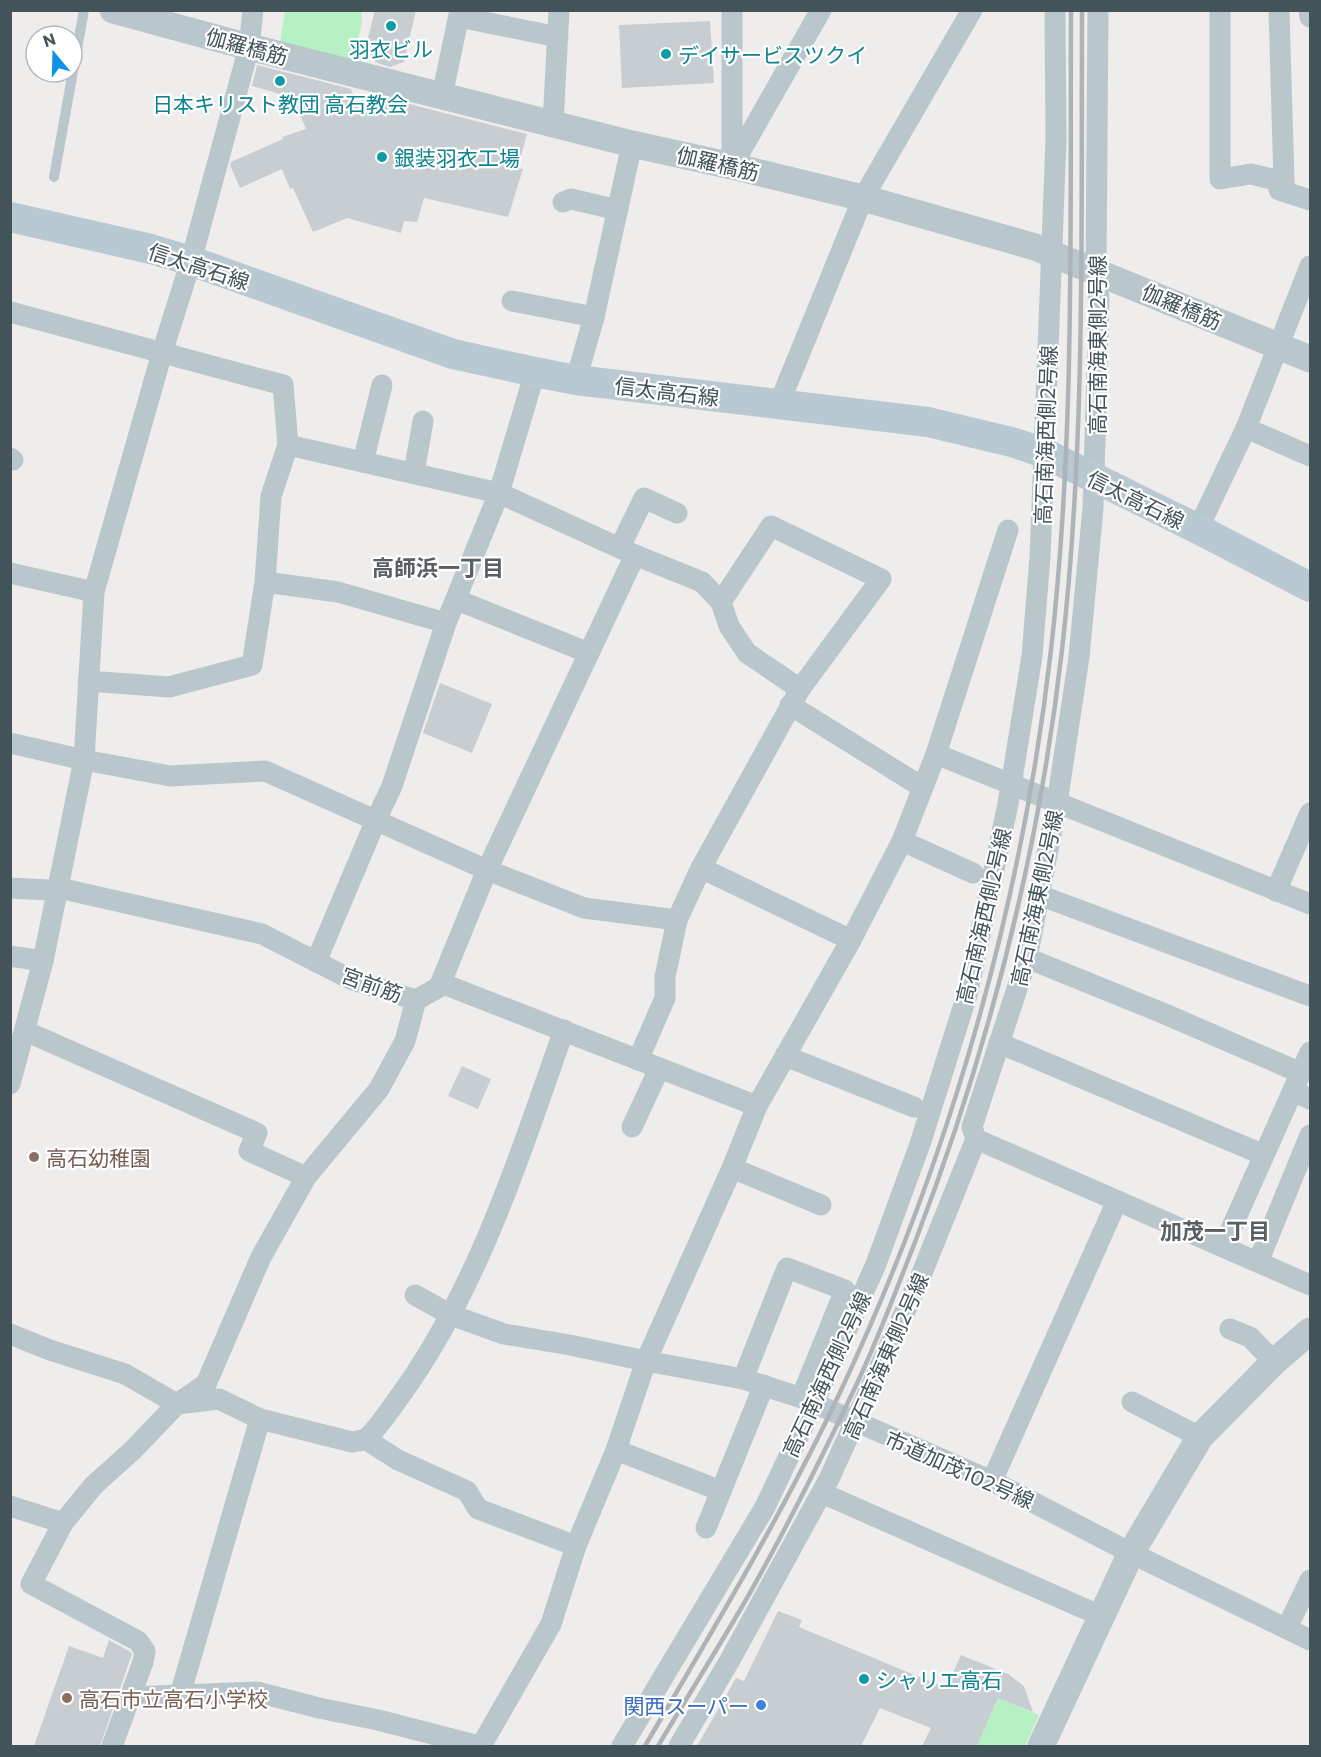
<svg xmlns="http://www.w3.org/2000/svg" width="1321" height="1757" font-family="Commissioner,'Noto Sans JP',sans-serif">
  <style>
    .green { fill: #b6f1c3 }
    .building { fill: #c8cdd1 }
    .lines { fill: none; stroke-linecap: round; stroke-linejoin: round }
    .service { stroke: #b9c7cd; stroke-width: 10 }
    .minor { stroke: #b9c7cd; stroke-width: 21 }
    .tertiary { stroke: #b9c7cd; stroke-width: 27 }
    .secondary { stroke: #b8c9d2; stroke-width: 30 }
    .rail { stroke: #aeb3b7; stroke-width: 4.5 }
    .culture-dot { fill: #0f9aa8; stroke: #fff; stroke-width: 2 }
    .education-dot { fill: #8d6e63; stroke: #fff; stroke-width: 2 }
    .shop-dot { fill: #3f7fe0; stroke: #fff; stroke-width: 2 }
    .labels { text-anchor: middle; dominant-baseline: central; stroke-width: 4.5; stroke-linejoin: round; paint-order: stroke }
    .street-label { font-size: 21px; fill: #43535a; stroke: #fff }
    .culture-label { font-size: 21px; fill: #0d838f; stroke: #fff; text-anchor: start }
    .education-label { font-size: 21px; fill: #785e54; stroke: #fff; text-anchor: start }
    .shop-label { font-size: 21px; fill: #366cbe; stroke: #fff; text-anchor: end }
    .neighbourhood-label { font-size: 22px; font-weight: bold; fill: #585e61; stroke: #fff }
  </style>
  <rect width="100%" height="100%" fill="#efecec"/>
  <!-- green -->
  <g class="green">
    <path d="M285,11H361L362,23L353,62L280,43Z"/>
    <path d="M998,1698L1039,1715L1025,1746H977Z"/>
  </g>
  <!-- building -->
  <g class="building">
    <path d="M375,10H416L404,62L390,67L378,63L369,58L373,44L367,42Z"/>
    <path d="M710,21L714,83L622,88L619,25Z"/>
    <path d="M257,65L351,89L362,117L370,94L527,134L518,168L523,169L508,217L424,198L417,222L404,221L401,233L347,218L313,232L293,188L290,189L282,169L240,188L230,165L231,162L283,139L282,137L306,129L293,98L252,86Z"/>
    <path d="M440,683L492,704L472,753L423,733Z"/>
    <path d="M462,1066L491,1079L478,1109L448,1096Z"/>
    <path d="M778,1611L802,1620L799,1627L946,1688L961,1655L1008,1674L1024,1686L1033,1712L998,1698L977,1746H922L931,1728L880,1708L861,1746H697L736,1678L744,1681Z"/>
    <path d="M109,1640L129,1651L132,1654L100,1746H34L69,1646L103,1658Z"/>
  </g>
  <g class="lines">
    <!-- service -->
    <path class="service" d="M54,177L84,10"/>
    <!-- minor -->
    <g class="minor">
      <path d="M1220,10V179L1251,174L1284,182L1279,10"/>
      <path d="M1309,10L1310,17"/>
      <path d="M459,17L558,37"/>
      <path d="M442,96L460,10"/>
      <path d="M553,124L559,10"/>
      <path d="M732,163V10"/>
      <path d="M732,166L821,10"/>
      <path d="M1284,182L1279,190L1310,200"/>
      <path d="M563,202L571,199L618,210"/>
      <path d="M512,301L594,317"/>
      <path d="M10,312L283,385L288,445L271,496L265,582L252,665L169,687L88,681"/>
      <path d="M576,380L594,317L632,144"/>
      <path d="M779,404L863,198L972,10"/>
      <path d="M1246,428L1310,456"/>
      <path d="M288,445L499,493L635,555L702,582L721,602L729,626L747,653L800,689"/>
      <path d="M10,458L13,460"/>
      <path d="M363,462L382,385"/>
      <path d="M414,473L423,421"/>
      <path d="M1198,529L1246,428L1310,266"/>
      <path d="M620,547L644,498L677,513"/>
      <path d="M10,573L94,592"/>
      <path d="M265,582L338,592L446,623"/>
      <path d="M457,600L589,653"/>
      <path d="M790,705L922,787"/>
      <path d="M10,743L84,760L170,776L265,771L487,870L584,908L677,920"/>
      <path d="M936,754L1310,904"/>
      <path d="M902,841L973,873"/>
      <path d="M701,868L851,940"/>
      <path d="M10,888L49,890L59,888L262,934L350,979L416,1000L439,987L446,985L757,1106"/>
      <path d="M1276,891L1310,813"/>
      <path d="M1039,895L1310,996"/>
      <path d="M10,956L43,961"/>
      <path d="M1027,958L1165,1014L1301,1073"/>
      <path d="M316,962L376,820L392,786L446,623L499,493L535,372"/>
      <path d="M439,987L487,870L635,555"/>
      <path d="M25,1031L257,1133L249,1151L306,1177"/>
      <path d="M999,1043L1264,1155"/>
      <path d="M785,1056L914,1107"/>
      <path d="M638,1060L665,998V977L677,920L701,868L800,689L881,579L771,526L721,602"/>
      <path d="M10,1084L43,961L84,760L94,592L162,353L191,261L249,47L253,10"/>
      <path d="M1293,1091L1310,1099"/>
      <path d="M632,1127L659,1069"/>
      <path d="M976,1139L1310,1285"/>
      <path d="M732,1168L821,1205"/>
      <path d="M1223,1247L1310,1052"/>
      <path d="M1258,1262L1310,1135"/>
      <path d="M415,1295L451,1315L504,1334L570,1345L646,1361L743,1379L802,1398L992,1481L1131,1553L1310,1640"/>
      <path d="M1230,1329L1250,1337L1274,1362"/>
      <path d="M10,1334L50,1350L125,1374L177,1404L219,1399L260,1419L352,1442C356,1441 362,1441 366,1439C375,1432 393,1406 400,1396C479,1287 519,1156 564,1030"/>
      <path d="M743,1379L787,1268L845,1290L806,1386"/>
      <path d="M1132,1402L1200,1437"/>
      <path d="M365,1439L398,1460L467,1491L478,1509L576,1546"/>
      <path d="M616,1450L721,1491"/>
      <path d="M992,1481L1117,1201"/>
      <path d="M831,1497L1101,1616"/>
      <path d="M10,1506L63,1523"/>
      <path d="M706,1528L764,1385"/>
      <path d="M1287,1628L1310,1580"/>
      <path d="M180,1695L260,1419"/>
      <path d="M129,1697L257,1692L319,1708L378,1720L479,1746"/>
      <path d="M112,1746L143,1662L145,1651L138,1641L31,1584L63,1523L94,1485L133,1450L177,1404L206,1384L261,1257L306,1177L379,1089L405,1041L416,1000"/>
      <path d="M481,1746L551,1624L576,1546L616,1450L646,1361L732,1168L757,1106L851,940L902,841L936,754L1008,530"/>
      <path d="M622,1746L765,1507L814,1403L876,1264L920,1144L967,995L1008,804L1032,656L1040,557L1056,140L1055,10"/>
      <path d="M679,1746L730,1660L829,1479L920,1278L976,1139L972,1127L1027,958L1057,803L1079,657L1093,508L1099,300L1096,270L1098,10"/>
    </g>
    <!-- tertiary -->
    <g class="tertiary">
      <path d="M113,10L249,47L632,144L732,166L863,198L1035,247L1310,359"/>
      <path d="M1041,1746L1131,1553L1200,1437L1274,1362L1310,1331"/>
    </g>
    <!-- secondary -->
    <path class="secondary" d="M10,217L151,249L191,261L453,354L535,372L576,380L928,422L1015,443L1044,453L1198,529L1310,587"/>
    <!-- rail -->
    <g class="rail">
      <path d="M645,1746C714,1628 785,1510 843,1386C951,1155 1022,903 1051,650C1075,438 1070,223 1071,10"/>
      <path d="M658,1746C686,1699 715,1653 743,1605C782,1537 818,1465 852,1394C876,1345 895,1293 915,1242C988,1052 1039,852 1062,650C1086,438 1081,223 1082,10"/>
    </g>
  </g>
  <!-- markers -->
  <g class="culture-dot">
    <circle cx="391" cy="26" r="6"/>
    <circle cx="666" cy="54" r="6"/>
    <circle cx="280" cy="81" r="6"/>
    <circle cx="382" cy="157" r="6"/>
    <circle cx="864" cy="1679" r="6"/>
  </g>
  <g class="education-dot">
    <circle cx="34" cy="1157" r="6"/>
    <circle cx="67" cy="1698" r="6"/>
  </g>
  <circle class="shop-dot" cx="761" cy="1705" r="6"/>
  <g class="labels">
    <!-- street labels -->
    <g class="street-label">
      <text transform="translate(247 46) rotate(15)">伽羅橋筋</text>
      <text transform="translate(718 163) rotate(13)">伽羅橋筋</text>
      <text transform="translate(199 266) rotate(18)">信太高石線</text>
      <text transform="translate(1182 306) rotate(23)">伽羅橋筋</text>
      <text transform="translate(1096 345) rotate(-90)">高石南海東側2号線</text>
      <text transform="translate(667 391) rotate(7)">信太高石線</text>
      <text transform="translate(1045 435) rotate(-88)">高石南海西側2号線</text>
      <text transform="translate(1136 499) rotate(26)">信太高石線</text>
      <text transform="translate(1036 898) rotate(-78)">高石南海東側2号線</text>
      <text transform="translate(983 916) rotate(-77)">高石南海西側2号線</text>
      <text transform="translate(372 984) rotate(20)">宮前筋</text>
      <text transform="translate(885 1356) rotate(-66)">高石南海東側2号線</text>
      <text transform="translate(826 1374) rotate(-65)">高石南海西側2号線</text>
      <text transform="translate(960 1469) rotate(24)">市道加茂102号線</text>
    </g>
    <!-- culture labels -->
    <g class="culture-label">
      <text x="391" y="48" text-anchor="middle">羽衣ビル</text>
      <text x="678" y="54">デイサービスツクイ</text>
      <text x="280" y="103" text-anchor="middle">日本キリスト教団 高石教会</text>
      <text x="394" y="157">銀装羽衣工場</text>
      <text x="876" y="1679">シャリエ高石</text>
    </g>
    <!-- education labels -->
    <g class="education-label">
      <text x="46" y="1157">高石幼稚園</text>
      <text x="79" y="1698">高石市立高石小学校</text>
    </g>
    <!-- shop labels -->
    <g class="shop-label">
      <text x="749" y="1705">関西スーパー</text>
    </g>
    <!-- neighbourhood labels -->
    <g class="neighbourhood-label">
      <text x="438" y="567">高師浜一丁目</text>
      <text x="1215" y="1230">加茂一丁目</text>
    </g>
  </g>
  <!-- border -->
  <rect width="1321" height="1757" fill="none" stroke="#43535a" stroke-width="24"/>
  <!-- north arrow -->
  <g transform="translate(54 54) rotate(341)"><circle r="28" fill="#ffffff" stroke="#b4babd" stroke-width="1.5"/>
  <path d="M0-4.5L10 22L0 15L-10 22Z" fill="#0d90e8"/>
  <text y="-9" font-size="16" font-weight="bold" text-anchor="middle" fill="#43535a">N</text>
  </g>
</svg>
